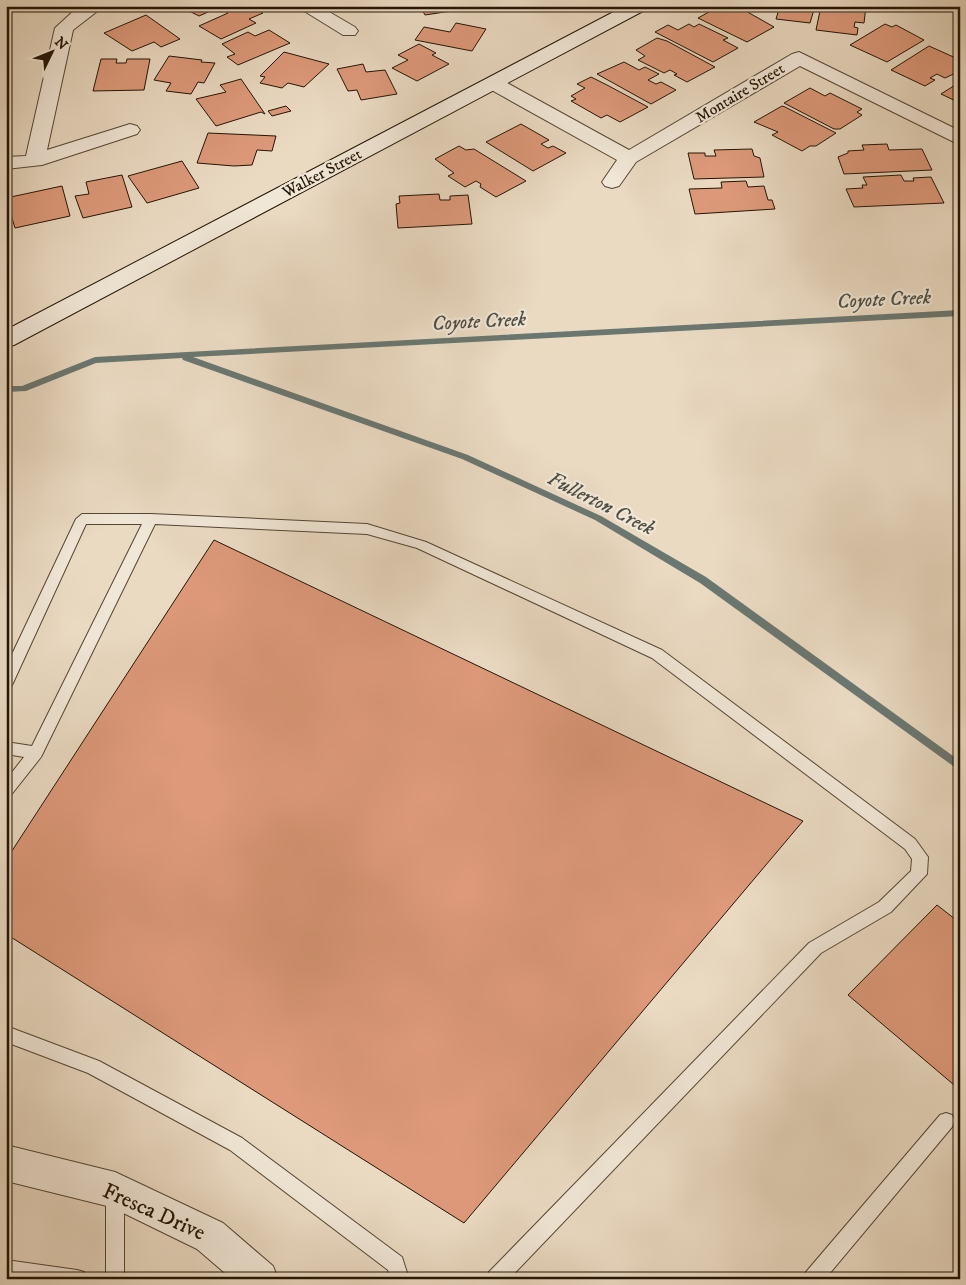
<svg xmlns="http://www.w3.org/2000/svg" width="966" height="1285" font-family="'IM FELL DW Pica',serif">
  <style>
    .lines { fill: none; stroke-linecap: round; stroke-linejoin: round }
    .stream { fill: #6a7771; fill-rule: evenodd }
    .building { fill: #dd997a; stroke: #231504 }
    .service-casing { stroke: #554634; stroke-width: 2 }
    .minor-casing { stroke: #554634; stroke-width: 2 }
    .secondary-casing { stroke: #231504; stroke-width: 2 }
    .service { fill: #f1e7d7; fill-rule: evenodd }
    .minor { fill: #f1e7d7; fill-rule: evenodd }
    .secondary { fill: #f1e7d7; fill-rule: evenodd }
    .labels { text-anchor: middle; dominant-baseline: central; stroke-width: 4.5; stroke-linejoin: round; paint-order: stroke }
    .far-street-label { font-size: 16px; fill: #231504; stroke: #f1e7d7 }
    .water-label { font-size: 20px; font-style: italic; fill: #4d4e44; stroke: #f1e7d7 }
    .near-street-label { font-size: 22px; fill: #231504; stroke: #f1e7d7 }
  </style>
  <rect width="100%" height="100%" fill="#eadac2"/>
  <filter id="stains"><feTurbulence type="fractalNoise" baseFrequency=".004" numOctaves="4"/><feColorMatrix values="0 0 0 0 .2 0 0 0 0 .09 0 0 0 0 .02 0 0 0 .5 -.17"/></filter>
  <radialGradient id="worn" r=".72"><stop offset=".6" stop-color="#630" stop-opacity="0"/><stop offset="1" stop-color="#630" stop-opacity=".3"/></radialGradient>
  <g class="lines">
    <!-- stream -->
    <path class="stream" d="M960,310V316L193,357L468,455L601,516L706,577L960,761V771L700,583L595,520L462,459L183,360L182,358L96,363L26,391L6,392V386H22L95,357Z"/>
  </g>
  <!-- building -->
  <g class="building">
    <path d="M6,6H20L21,7L6,15Z"/>
    <path d="M179,6H222L199,16Z"/>
    <path d="M232,6H251L263,13L249,19L256,23L221,39L199,26L228,13L223,10Z"/>
    <path d="M420,6H456L458,10L425,15Z"/>
    <path d="M750,6L744,10L774,27L747,42L698,18L720,6Z"/>
    <path d="M783,6H815L810,23L776,19L779,9H782Z"/>
    <path d="M821,6H866L864,23L855,22L854,27L858,28L857,35L816,30Z"/>
    <path d="M146,15L180,39L161,47L154,42L132,51L104,33Z"/>
    <path d="M456,23L486,29L472,51L415,40L424,27L450,32Z"/>
    <path d="M689,24L694,27L699,24L728,38L723,40L738,48L713,62L655,32L668,25L678,30Z"/>
    <path d="M885,24L892,27L896,25L924,40L887,62L850,45Z"/>
    <path d="M269,30L290,43L238,65L227,57L235,54L222,44L248,32L255,36Z"/>
    <path d="M657,38L667,41L715,67L687,82L674,75L677,74L670,70L664,73L638,60L645,56L636,50Z"/>
    <path d="M419,44L436,53L432,55L449,64L417,81L392,68L408,60L398,55Z"/>
    <path d="M929,46L958,59L956,60L960,62V71L945,78L937,74L930,78L935,80L925,86L891,70Z"/>
    <path d="M284,52L329,64L304,87L288,83L282,88L260,83L265,77L260,76Z"/>
    <path d="M169,56L202,60L201,62L215,63L204,83L198,82L191,94L166,91L171,83L154,80Z"/>
    <path d="M101,59H117L116,63H126L127,59H150L144,90L93,91Z"/>
    <path d="M624,62L639,70L645,67L659,74L648,80L656,84L661,82L676,90L651,104L597,74Z"/>
    <path d="M363,64L366,72L385,70L397,94L361,100L357,90L348,91L337,69Z"/>
    <path d="M591,77L607,85L648,107L620,122L607,115L601,118L571,101L576,99L571,96L585,88L577,84Z"/>
    <path d="M241,79L265,114L261,112L216,126L196,99L226,92L220,85Z"/>
    <path d="M960,82V103L941,94Z"/>
    <path d="M810,88L825,96L830,93L862,109L857,112L862,115L840,129H834L784,103Z"/>
    <path d="M286,106L291,111L272,116L268,111Z"/>
    <path d="M782,106L785,107L836,133L816,146H810L802,151L772,135L778,132L754,122Z"/>
    <path d="M521,124L549,140L541,144L548,148L553,146L566,153L533,171L486,142Z"/>
    <path d="M208,133L276,136L272,151L257,150L252,165L234,166L197,163Z"/>
    <path d="M887,144L889,150L922,149L932,170L844,174L838,157L848,153V151L864,150L862,145Z"/>
    <path d="M459,146L466,150L474,149L526,181L496,197L480,187L481,184L476,181L465,187L448,176L454,173L435,159Z"/>
    <path d="M752,149L754,156L760,158L764,177L694,179L688,153H705V156H716L714,150Z"/>
    <path d="M182,161L199,188L147,203L128,176Z"/>
    <path d="M122,175L132,207L83,218L75,196L89,194L86,182Z"/>
    <path d="M901,175L904,181H914L913,178L931,177L944,203L854,207L846,189L863,188L862,185H867L863,177Z"/>
    <path d="M746,181L748,187L764,186L768,200H772L775,209L695,214L689,189L722,188L721,182Z"/>
    <path d="M62,186L70,216L15,228L6,198Z"/>
    <path d="M439,194L440,200H450V196L468,195L472,224L398,228L396,204L400,203L399,196Z"/>
    <path d="M214,540L803,821L464,1223L6,934V860Z"/>
    <path d="M937,905L960,923V1090L848,995Z"/>
  </g>
  <g class="lines">
    <defs>
      <g id="service">
        <path d="M82,514H151L367,524L426,542L662,650L915,839L928,857L927,874L891,912L821,953L509,1279H487L489,1272L809,943L879,902L911,871L912,859L905,849L652,658L417,548L367,534L155,524L41,757L11,795L6,797V780L24,757L6,754V742L32,746L142,524H86L13,683L11,687L6,688V667L76,519Z"/>
        <path d="M6,1026L99,1061L242,1138L402,1257L409,1279H391L388,1270L230,1150L88,1073L6,1042Z"/>
        <path d="M946,1113L952,1115L955,1121L952,1127L825,1279H804L806,1272L940,1115Z"/>
        <path d="M115,1183L121,1186L124,1192V1279H106V1192L109,1186Z"/>
        <path d="M6,1260L77,1270L84,1272L86,1279L6,1278Z"/>
      </g>
      <g id="minor">
        <path d="M79,6H104L73,30L47,150L130,124L137,126L140,130L137,134L42,165L6,169V157L26,156L55,28Z"/>
        <path d="M296,6H319L355,27L358,31L355,35H343Z"/>
        <path d="M799,52L960,131V145L800,66L636,162L619,186L612,188L605,186L602,182L617,160L486,87L483,83L486,79H500L629,150L792,54Z"/>
        <path d="M6,1145L115,1172L223,1223L273,1266L278,1279H232L197,1249L111,1207L6,1181Z"/>
      </g>
      <path id="secondary" d="M625,6H648L645,10L14,345L6,347V330Z"/>
    </defs>
    <!-- service casing -->
    <use href="#service" class="service-casing"/>
    <!-- minor casing -->
    <use href="#minor" class="minor-casing"/>
    <!-- secondary casing -->
    <use href="#secondary" class="secondary-casing"/>
    <!-- service -->
    <use href="#service" class="service"/>
    <!-- minor -->
    <use href="#minor" class="minor"/>
    <!-- secondary -->
    <use href="#secondary" class="secondary"/>
  </g>
  <g class="labels">
    <!-- far-street labels -->
    <g class="far-street-label">
      <text transform="translate(740 93) rotate(-31)">Montaire Street</text>
      <text transform="translate(322 173) rotate(-28)">Walker Street</text>
    </g>
    <!-- water labels -->
    <g class="water-label">
      <text transform="translate(884 300) rotate(-3)">Coyote Creek</text>
      <text transform="translate(479 322) rotate(-3)">Coyote Creek</text>
      <text transform="translate(601 504) rotate(27)">Fullerton Creek</text>
    </g>
    <!-- near-street labels -->
    <g class="near-street-label">
      <text transform="translate(154 1212) rotate(24)">Fresca Drive</text>
    </g>
  </g>
  <!-- margin -->
  <rect width="966" height="1285" fill="none" stroke="#eadac2" stroke-width="25"/>
  <rect x="8" y="8" width="951" height="1270" fill="none" stroke="#231504" stroke-width="2.5"/>
  <rect x="12" y="12" width="941" height="1260" fill="none" stroke="#231504"/>
  <!-- north arrow -->
  <g transform="translate(52 52) rotate(47)" stroke="#f1e7d7" stroke-width="4" paint-order="stroke">
  <path d="M0-4L9 19L0 12L-9 19Z" fill="#231504"/>
  <text y="-8" font-size="14" font-weight="bold" text-anchor="middle" fill="#231504">N</text>
  </g>
  <rect width="100%" height="100%" filter="url(#stains)"/>
  <rect width="100%" height="100%" fill="url(#worn)"/>
</svg>
